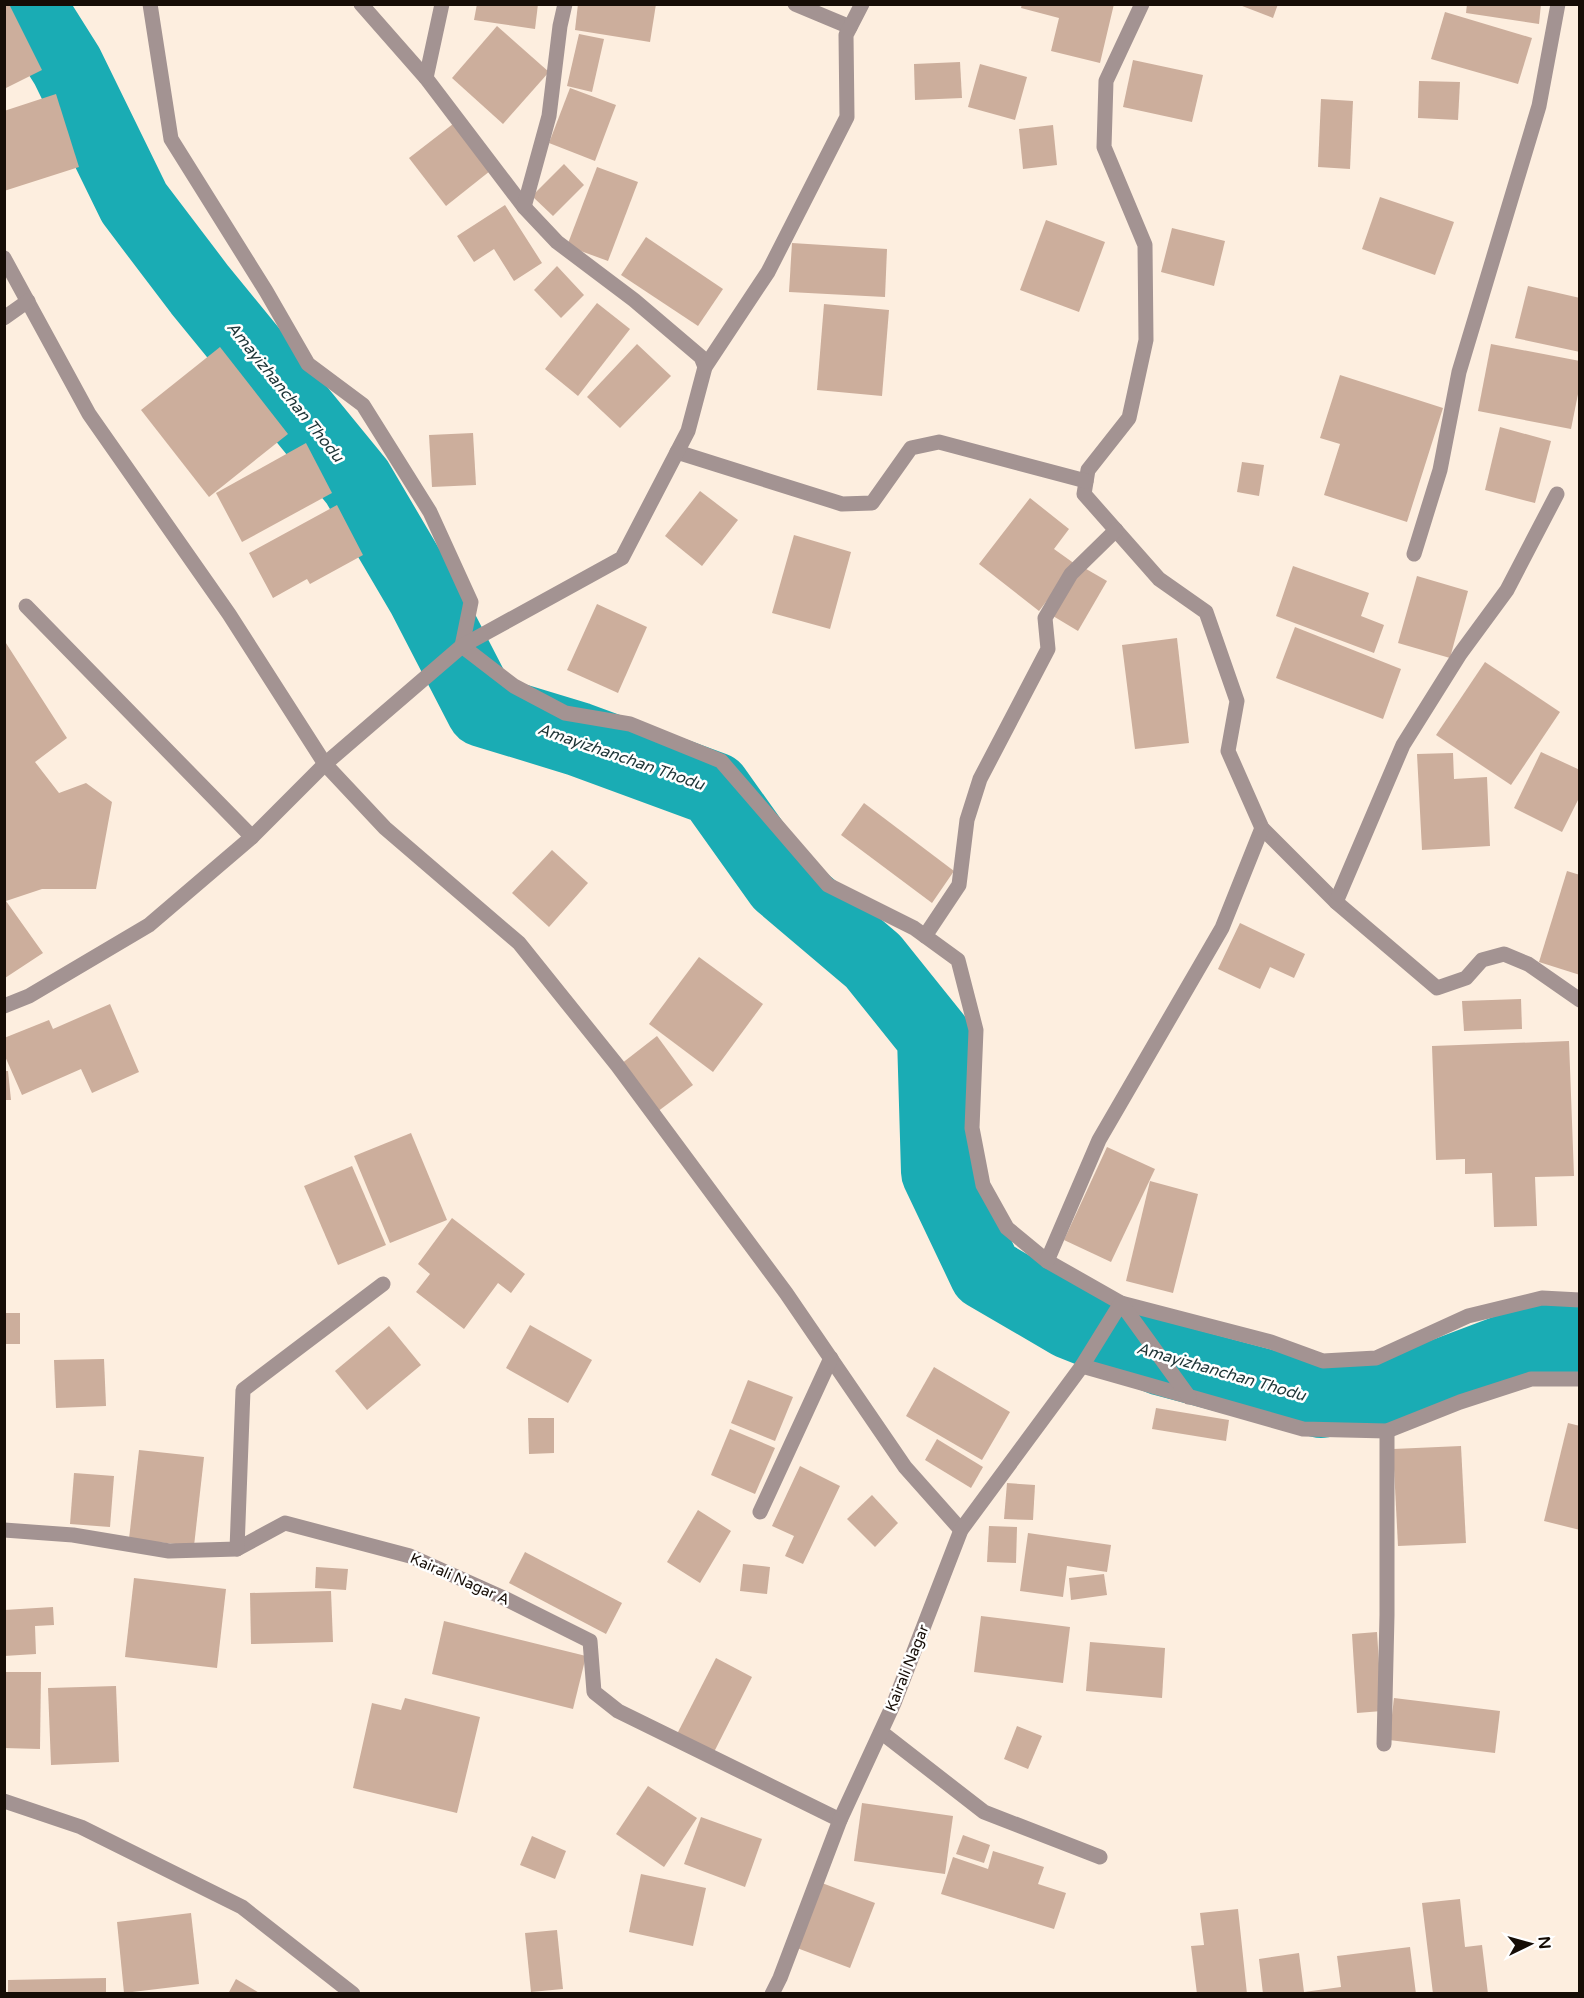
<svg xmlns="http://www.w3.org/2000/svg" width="1584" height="1998" font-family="'Varela Round',sans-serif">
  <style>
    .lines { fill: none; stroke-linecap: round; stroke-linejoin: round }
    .river { stroke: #1aacb4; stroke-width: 74 }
    .building { fill: #ccae9c }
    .street { stroke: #a39392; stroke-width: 15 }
    .labels { text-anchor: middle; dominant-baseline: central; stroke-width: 5; stroke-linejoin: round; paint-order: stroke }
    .street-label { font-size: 15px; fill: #160d06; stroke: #fff }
    .water-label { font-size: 16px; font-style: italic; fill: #1e3436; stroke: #fff }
  </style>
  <rect width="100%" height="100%" fill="#fdeedf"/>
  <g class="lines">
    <!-- river -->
    <path class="river" d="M28,4L67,66L134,203L200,290L357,482L424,596L483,710L578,739L714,789L781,883L873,961L934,1037L938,1172L986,1273L1070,1322L1163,1359L1321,1401L1441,1376L1555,1333L1580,1347"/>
  </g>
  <!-- building -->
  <g class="building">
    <path d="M4,4H9L42,70L4,89Z"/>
    <path d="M477,4H538L535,29L474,20Z"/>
    <path d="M578,4H656L650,42L575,30Z"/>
    <path d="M1022,4H1114L1100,63L1051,51L1059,18L1021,8Z"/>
    <path d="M1237,4H1278L1273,18Z"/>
    <path d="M1467,4H1541L1539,24L1466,13Z"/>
    <path d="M1445,12L1532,38L1518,84L1431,59Z"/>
    <path d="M497,26L549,72L503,124L452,78Z"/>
    <path d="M579,34L604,39L592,92L567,86Z"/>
    <path d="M1133,60L1203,75L1192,122L1123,107Z"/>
    <path d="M960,62L962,98L915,100L914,64Z"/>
    <path d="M980,64L1027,77L1015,120L968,107Z"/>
    <path d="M1419,81L1460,82L1458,120L1418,118Z"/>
    <path d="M570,88L616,105L595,161L549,143Z"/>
    <path d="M56,94L79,167L4,191V111Z"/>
    <path d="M1321,99L1353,101L1350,169L1318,167Z"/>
    <path d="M453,124L490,171L446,206L409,158Z"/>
    <path d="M1053,125L1057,165L1023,169L1019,129Z"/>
    <path d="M564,164L584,185L553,216L532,196Z"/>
    <path d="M597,167L638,182L608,261L567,246Z"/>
    <path d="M1380,197L1454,222L1435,275L1362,249Z"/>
    <path d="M505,205L542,263L514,281L494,249L474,262L457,236Z"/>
    <path d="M1046,220L1105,242L1079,312L1020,290Z"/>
    <path d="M1172,228L1225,241L1214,286L1161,272Z"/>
    <path d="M646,237L723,289L698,326L621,275Z"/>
    <path d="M792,243L887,249L885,297L789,292Z"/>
    <path d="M557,266L584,295L561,318L534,290Z"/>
    <path d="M1528,286L1580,298V352L1515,338Z"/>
    <path d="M597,303L630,329L578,396L545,369Z"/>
    <path d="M824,304L889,310L882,396L817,390Z"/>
    <path d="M637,344L671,376L620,428L587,397Z"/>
    <path d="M1491,344L1580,361V384L1571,429L1478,411Z"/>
    <path d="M220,347L288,434L209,497L141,410Z"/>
    <path d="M1340,375L1443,408L1407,522L1324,495L1340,444L1320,438Z"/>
    <path d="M1500,427L1551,441L1535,503L1485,490Z"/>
    <path d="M473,433L476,485L432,487L429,435Z"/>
    <path d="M306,443L332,493L242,542L216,493Z"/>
    <path d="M1242,462L1264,465L1259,496L1237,492Z"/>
    <path d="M700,491L738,520L702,566L665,536Z"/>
    <path d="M1030,498L1069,529L1054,549L1075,564L1039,611L979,564Z"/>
    <path d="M337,505L363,555L310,584L307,579L273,598L249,553Z"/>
    <path d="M794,535L851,552L830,629L772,613Z"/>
    <path d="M1081,566L1107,581L1078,631L1053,616Z"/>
    <path d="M1293,566L1369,593L1361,616L1384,625L1374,653L1276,616Z"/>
    <path d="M1417,576L1468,591L1450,658L1398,643Z"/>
    <path d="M597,604L647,627L618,693L567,670Z"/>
    <path d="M1295,627L1401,669L1383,719L1276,678Z"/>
    <path d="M1177,638L1189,743L1135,749L1122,645Z"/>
    <path d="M4,640L67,738L35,762L59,793L86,783L112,802L96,889H42L6,901L43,953L5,978Z"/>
    <path d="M1485,662L1560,712L1511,785L1436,735Z"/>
    <path d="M1541,752L1580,770V796L1562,832L1514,808Z"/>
    <path d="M1453,753L1454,779L1487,777L1490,846L1422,850L1417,754Z"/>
    <path d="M864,803L954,871L932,903L841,835Z"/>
    <path d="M552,850L588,883L549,927L512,893Z"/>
    <path d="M1567,871L1580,875V975L1539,962Z"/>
    <path d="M1240,923L1305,954L1294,978L1270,967L1260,989L1218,969Z"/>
    <path d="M699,957L763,1004L713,1072L649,1024Z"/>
    <path d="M1521,999L1522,1029L1464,1031L1462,1001Z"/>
    <path d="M110,1004L139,1072L92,1093L81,1069L22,1095L4,1054V1038L49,1020L53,1029Z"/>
    <path d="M657,1036L693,1085L657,1112L621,1064Z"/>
    <path d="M1569,1041L1574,1176L1535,1177L1537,1226L1494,1227L1492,1173L1465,1174V1159L1436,1160L1432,1046Z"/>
    <path d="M4,1071H8L11,1100H4Z"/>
    <path d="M411,1133L447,1220L390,1243L354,1156Z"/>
    <path d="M1107,1147L1155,1169L1111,1262L1064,1240Z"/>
    <path d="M352,1166L386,1245L338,1265L304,1186Z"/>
    <path d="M1150,1181L1198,1194L1173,1293L1126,1281Z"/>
    <path d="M452,1218L525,1274L511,1293L498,1283L464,1329L416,1292L430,1274L418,1264Z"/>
    <rect x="4" y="1313" width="16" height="31"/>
    <path d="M530,1325L592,1360L568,1403L506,1368Z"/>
    <path d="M389,1326L421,1365L367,1410L335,1371Z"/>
    <path d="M104,1359L106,1406L56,1408L54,1360Z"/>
    <path d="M934,1367L1010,1412L982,1460L906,1416Z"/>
    <path d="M748,1380L793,1397L775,1441L731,1423Z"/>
    <path d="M1156,1408L1229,1420L1226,1441L1152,1429Z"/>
    <path d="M528,1418H554V1453L529,1454Z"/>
    <path d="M1568,1423L1580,1426V1530L1544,1521Z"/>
    <path d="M730,1429L775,1448L755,1494L711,1475Z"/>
    <path d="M937,1439L983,1467L971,1488L925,1460Z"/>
    <path d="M1461,1446L1466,1543L1398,1546L1393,1449Z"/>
    <path d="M139,1450L204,1457L194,1546L129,1539Z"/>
    <path d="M800,1466L840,1486L803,1564L785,1556L794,1536L772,1526Z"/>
    <path d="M74,1473L114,1476L110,1527L70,1524Z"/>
    <path d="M1007,1483L1035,1485L1033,1520L1004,1519Z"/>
    <path d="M872,1495L898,1523L875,1547L847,1519Z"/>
    <path d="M698,1510L731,1531L700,1583L667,1562Z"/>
    <path d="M989,1526L1017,1527L1016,1563L987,1562Z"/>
    <path d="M1028,1533L1111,1545L1107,1572L1067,1566L1063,1597L1020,1591Z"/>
    <path d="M525,1552L622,1603L606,1634L509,1583Z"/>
    <path d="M743,1564L770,1567L767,1594L740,1591Z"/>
    <path d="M316,1567L348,1569L346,1590L315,1588Z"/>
    <path d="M1104,1574L1107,1595L1071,1600L1069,1578Z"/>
    <path d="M134,1578L226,1589L217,1668L125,1657Z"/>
    <path d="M331,1591L333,1642L251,1644L250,1593Z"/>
    <path d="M53,1607L54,1625L35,1626L36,1654L4,1656V1610Z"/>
    <path d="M981,1616L1070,1627L1063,1683L974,1672Z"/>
    <path d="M444,1621L586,1656L573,1709L432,1674Z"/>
    <path d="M1377,1632L1382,1711L1357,1713L1352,1634Z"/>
    <path d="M1090,1642L1165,1648L1162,1698L1086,1691Z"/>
    <path d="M716,1658L752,1677L713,1754L676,1736Z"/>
    <path d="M4,1672H41L40,1749L4,1748Z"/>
    <path d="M116,1686L119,1762L51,1765L48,1688Z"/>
    <path d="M405,1698L480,1717L457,1813L353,1788L372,1703L401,1710Z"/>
    <path d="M1394,1698L1500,1711L1495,1753L1389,1740Z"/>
    <path d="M1017,1726L1042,1736L1028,1769L1004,1759Z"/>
    <path d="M648,1786L697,1818L664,1867L616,1834Z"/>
    <path d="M862,1803L953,1816L945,1874L854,1861Z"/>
    <path d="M701,1817L762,1839L745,1887L684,1864Z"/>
    <path d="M963,1835L990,1845L984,1863L956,1854Z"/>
    <path d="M532,1836L566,1851L555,1879L520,1865Z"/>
    <path d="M993,1851L1044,1867L1038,1884L1066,1893L1054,1929L941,1894L953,1857L988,1869Z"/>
    <path d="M641,1874L706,1888L693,1946L629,1932Z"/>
    <path d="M822,1883L875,1903L850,1968L797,1948Z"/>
    <path d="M1460,1899L1465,1947L1482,1945L1488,1994H1433L1422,1903Z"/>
    <path d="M1238,1909L1247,1994H1197L1191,1946L1204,1945L1200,1913Z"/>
    <path d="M191,1913L199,1984L124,1993L117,1922Z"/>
    <path d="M557,1930L563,1989L531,1992L525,1933Z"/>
    <path d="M1410,1947L1416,1994H1263L1259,1959L1299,1953L1304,1992L1341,1987L1337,1956Z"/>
    <path d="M106,1978V1994H8V1980Z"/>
    <path d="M236,1979L261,1994H228Z"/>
  </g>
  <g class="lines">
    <!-- street -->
    <g class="street">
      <path d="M150,4L171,139L266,291L308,364L363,405L430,512L471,602L462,646"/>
      <path d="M361,4L426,78L524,207L557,242L634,300L701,357L705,367"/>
      <path d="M795,4L850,27"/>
      <path d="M1142,4L1106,81L1104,147L1145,245L1146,340L1129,418L1088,470L1084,494L1159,579L1206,612L1237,701L1228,751L1262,828L1336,902L1437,988L1466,978L1482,960L1504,954L1528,964L1580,1000"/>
      <path d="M426,78L442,4"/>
      <path d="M524,207L549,116L560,26L565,4"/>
      <path d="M4,258L89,414L229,614L325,764L385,828L519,943L617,1065L786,1293L905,1467L961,1530"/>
      <path d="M4,318L28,301"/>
      <path d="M677,452L842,504L872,503L911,448L939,442L1086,481"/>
      <path d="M1414,554L1440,470L1459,372L1539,106L1558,4"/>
      <path d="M26,606L252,837"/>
      <path d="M462,646L514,686L565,713L630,724L721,761L828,885L914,928L958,960L976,1030L972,1128L983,1185L1007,1228L1047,1261L1121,1303L1271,1342L1323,1361L1376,1358L1468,1316L1542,1298L1580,1300"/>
      <path d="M1336,902L1403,745L1460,654L1507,590L1557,494"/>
      <path d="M925,936L959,885L967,820L980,779L1048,649L1045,618L1071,574L1116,530"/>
      <path d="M4,1006L29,996L149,925L252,837L325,764L462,646L622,558L688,431L705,367L768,272L847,117L846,35L862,4"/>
      <path d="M1047,1261L1099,1140L1222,928L1262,828"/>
      <path d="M1082,1366L1303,1429L1387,1431L1460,1402L1531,1379H1580"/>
      <path d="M760,1512L831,1358"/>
      <path d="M4,1530L73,1535L169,1551L237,1549L285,1523L410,1556L506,1599L590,1641L594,1692L618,1711L840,1820"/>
      <path d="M237,1549L243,1390L383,1284"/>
      <path d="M881,1732L984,1812L1100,1857"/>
      <path d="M1384,1744L1387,1615V1431"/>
      <path d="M4,1801L81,1827L242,1907L353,1994"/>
      <path d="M772,1994L780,1978L840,1820L894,1703L961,1530L1082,1366L1121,1303L1189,1397"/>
    </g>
  </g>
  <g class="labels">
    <!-- street labels -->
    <g class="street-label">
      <text transform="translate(460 1579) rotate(24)">Kairali Nagar A</text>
      <text transform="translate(907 1668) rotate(-68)">Kairali Nagar</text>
    </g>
    <!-- water labels -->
    <g class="water-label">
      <text transform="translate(285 392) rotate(51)">Amayizhanchan Thodu</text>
      <text transform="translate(621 757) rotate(19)">Amayizhanchan Thodu</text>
      <text transform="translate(1221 1372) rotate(16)">Amayizhanchan Thodu</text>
    </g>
  </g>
  <!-- border -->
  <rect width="1584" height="1998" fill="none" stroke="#160d06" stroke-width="12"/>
  <!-- north arrow -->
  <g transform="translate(1530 1944) rotate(85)" stroke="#ffffff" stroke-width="4.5" paint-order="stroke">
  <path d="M0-4.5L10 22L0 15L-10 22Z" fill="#160d06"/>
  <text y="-9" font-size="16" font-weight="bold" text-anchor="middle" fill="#160d06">N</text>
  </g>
</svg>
